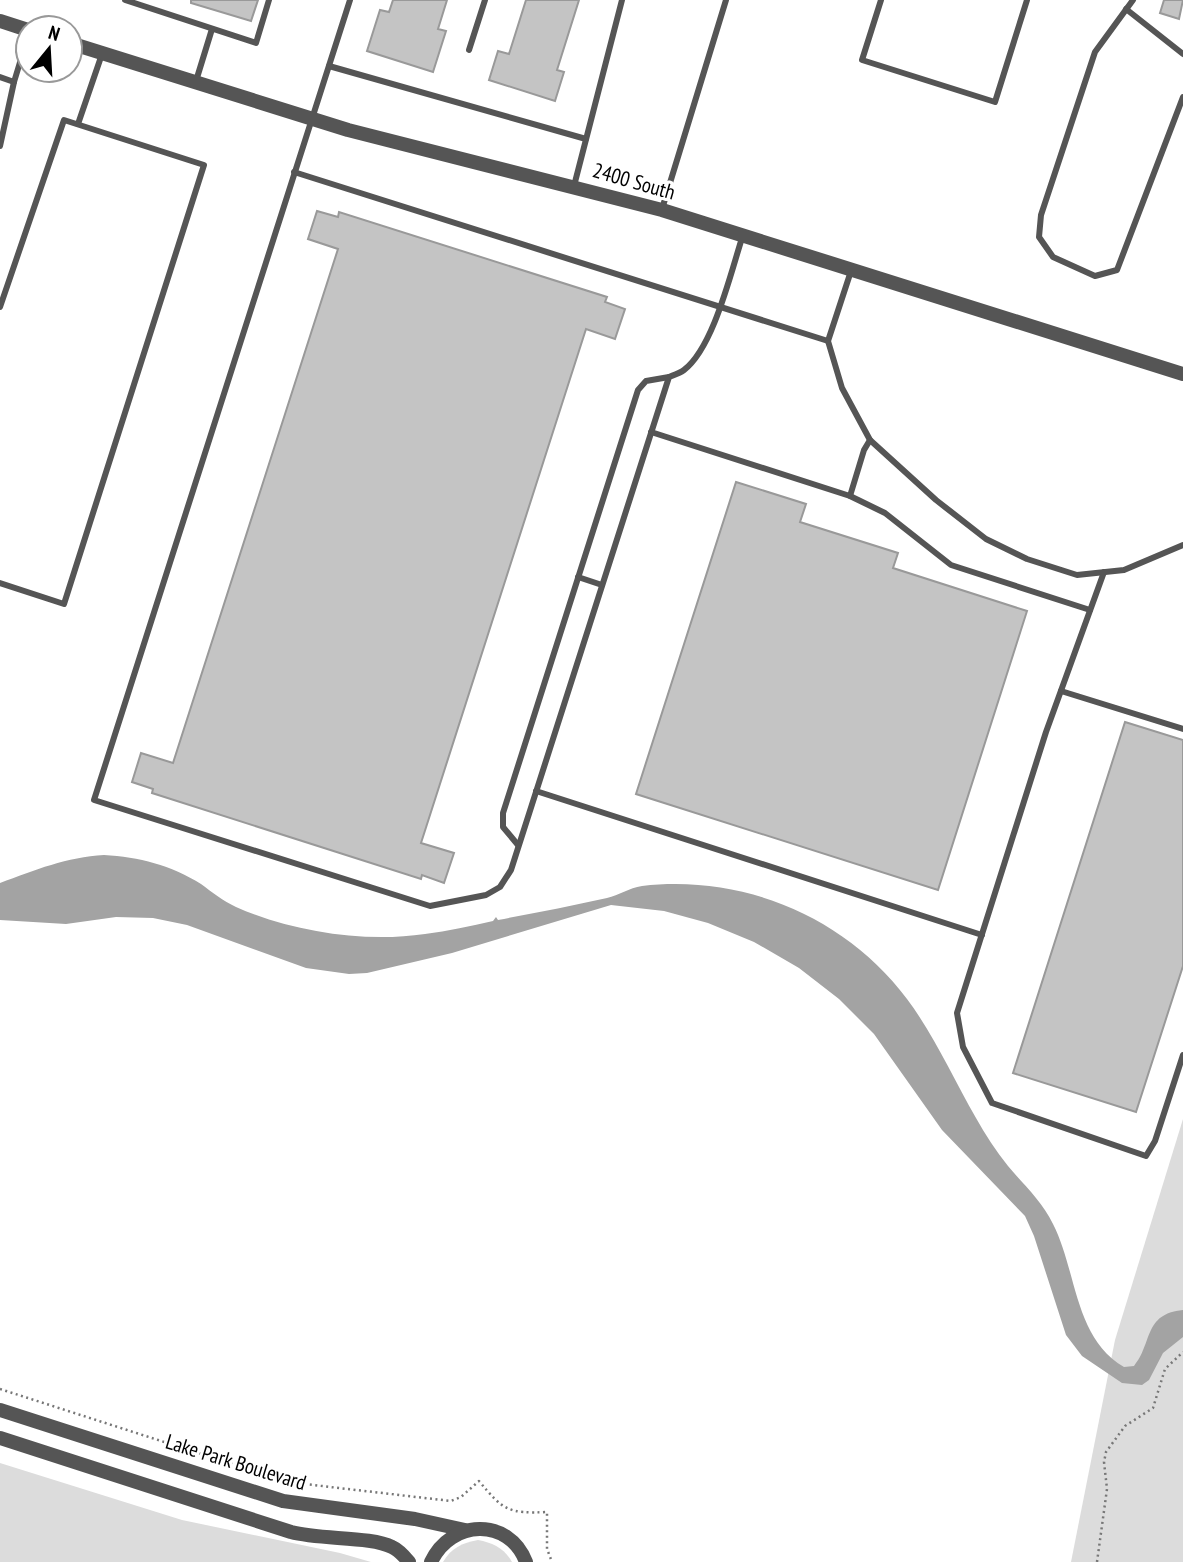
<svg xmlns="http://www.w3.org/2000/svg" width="1183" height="1562" font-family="'PT Sans Narrow',sans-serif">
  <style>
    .green { fill: #dcdcdc }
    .water { fill: #a3a3a3 }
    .building { fill: #c4c4c4; stroke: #999; stroke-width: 2 }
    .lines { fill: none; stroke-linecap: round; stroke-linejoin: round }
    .path { stroke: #777; stroke-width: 2.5; stroke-dasharray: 2 3.5; stroke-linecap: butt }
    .service { stroke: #555; stroke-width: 6 }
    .tertiary { stroke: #555; stroke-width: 14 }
    .labels { text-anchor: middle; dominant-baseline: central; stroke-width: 6; stroke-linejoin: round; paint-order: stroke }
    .street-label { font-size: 21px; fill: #000; stroke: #fff }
  </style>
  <rect width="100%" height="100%" fill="#fff"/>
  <!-- green -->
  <g class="green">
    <path d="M1183,1119V1562H1071L1115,1340Z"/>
    <path d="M0,1463L182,1520L340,1553L371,1562H0Z"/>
    <path d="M478,1540C493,1543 504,1548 512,1562H443C451,1548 462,1543 478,1540Z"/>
  </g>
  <!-- water -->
  <path class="water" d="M104,855C139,857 171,865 201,884C212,892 223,901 236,907C292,932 365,943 425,934C448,931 471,926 493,921L496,917L498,920C535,913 571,906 607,898C619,895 629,888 642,886C743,874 846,917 907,999C934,1035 953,1078 976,1118C985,1134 996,1151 1008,1166C1024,1185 1042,1201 1053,1224C1077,1271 1074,1338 1124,1367L1134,1366C1153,1343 1143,1314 1183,1310V1337L1163,1353L1149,1380L1142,1385L1122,1383L1082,1356L1066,1335L1034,1236L1025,1216L942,1130L874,1034L839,999L799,968L754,942L708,923L664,911L611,905L452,953L367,973L349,974L306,968L187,925L153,918L116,917L66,924L0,920V883C35,870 67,857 104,855Z"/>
  <!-- building -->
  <g class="building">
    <path d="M191,0H258L251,21L191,3Z"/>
    <path d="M393,0H447L438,29L446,31L433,72L367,51L380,10L389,12Z"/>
    <path d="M526,0H579L557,70L564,72L555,101L489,80L498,51L509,54Z"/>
    <path d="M1164,0H1183L1179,19L1160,13Z"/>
    <path d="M317,211L338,217L339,212L607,297L605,302L625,309L615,339L586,329L421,843L454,853L444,883L422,875L421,879L152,793L153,789L132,782L141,753L173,763L338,249L308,239Z"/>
    <path d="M736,482L806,504L800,522L898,553L893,568L1027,611L938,890L636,794Z"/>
    <path d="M1125,722L1183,740V966L1136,1112L1013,1073Z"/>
  </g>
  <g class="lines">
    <!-- path -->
    <g class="path">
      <path d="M0,1389L279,1479L296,1483L451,1501L461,1497L479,1481C503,1510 508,1514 547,1512V1549L552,1562"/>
      <path d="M1097,1562L1107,1489L1104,1462L1106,1452L1125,1426L1153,1408L1165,1369L1183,1352"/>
    </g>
    <!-- service -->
    <g class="service">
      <path d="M125,0L256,43L269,0"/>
      <path d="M350,0L94,800L430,906L486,895L500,887L511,870L669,377C674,375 680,373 684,370C714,347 731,271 743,235"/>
      <path d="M881,0L862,60L995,102L1027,0"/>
      <path d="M1133,0L1095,52L1041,215L1039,237L1053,257L1095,276L1117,270L1183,97"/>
      <path d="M1126,9L1183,54"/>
      <path d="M469,50L485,0"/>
      <path d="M329,66L586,139"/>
      <path d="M0,77L14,82L28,36"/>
      <path d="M196,81L212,29"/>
      <path d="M78,124L102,54"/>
      <path d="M0,146L14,82"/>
      <path d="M294,172L828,341"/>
      <path d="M574,186L622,0"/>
      <path d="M662,209L726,0"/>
      <path d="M851,271L828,341L842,388L870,440L936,500L986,539L1027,559L1077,575L1124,570L1183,545"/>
      <path d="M0,307L64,120L204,165L64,604L0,583"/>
      <path d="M651,432L850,496L864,450L870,440"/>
      <path d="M850,496L885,513L951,565L1090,610"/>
      <path d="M1104,572L1046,732L957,1013L963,1047L992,1103L1146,1156L1155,1141L1183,1055"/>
      <path d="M578,577L602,585"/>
      <path d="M1061,691L1183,729"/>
      <path d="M536,791L982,935"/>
      <path d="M518,845L503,827V813L638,390L646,381L669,377"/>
    </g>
    <!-- tertiary -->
    <g class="tertiary">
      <path d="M0,21L28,30"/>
      <path d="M70,43L348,130L662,210L1183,374"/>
      <path d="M0,1410L283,1501L415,1519L465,1530"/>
      <path d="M0,1438L291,1532C320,1540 371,1536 392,1547C399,1550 404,1556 409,1562"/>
      <path d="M431,1562C451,1519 509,1517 526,1562"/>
    </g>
  </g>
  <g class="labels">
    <!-- street labels -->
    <g class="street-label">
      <text transform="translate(634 181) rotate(16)">2400 South</text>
      <text transform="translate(236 1462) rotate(17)">Lake Park Boulevard</text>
    </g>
  </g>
  <!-- north arrow -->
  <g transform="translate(49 49) rotate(18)"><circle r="33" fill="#ffffff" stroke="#999999" stroke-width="2"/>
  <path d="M0-5L12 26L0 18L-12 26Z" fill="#000000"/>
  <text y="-10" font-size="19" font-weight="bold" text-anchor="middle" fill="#000000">N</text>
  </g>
</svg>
